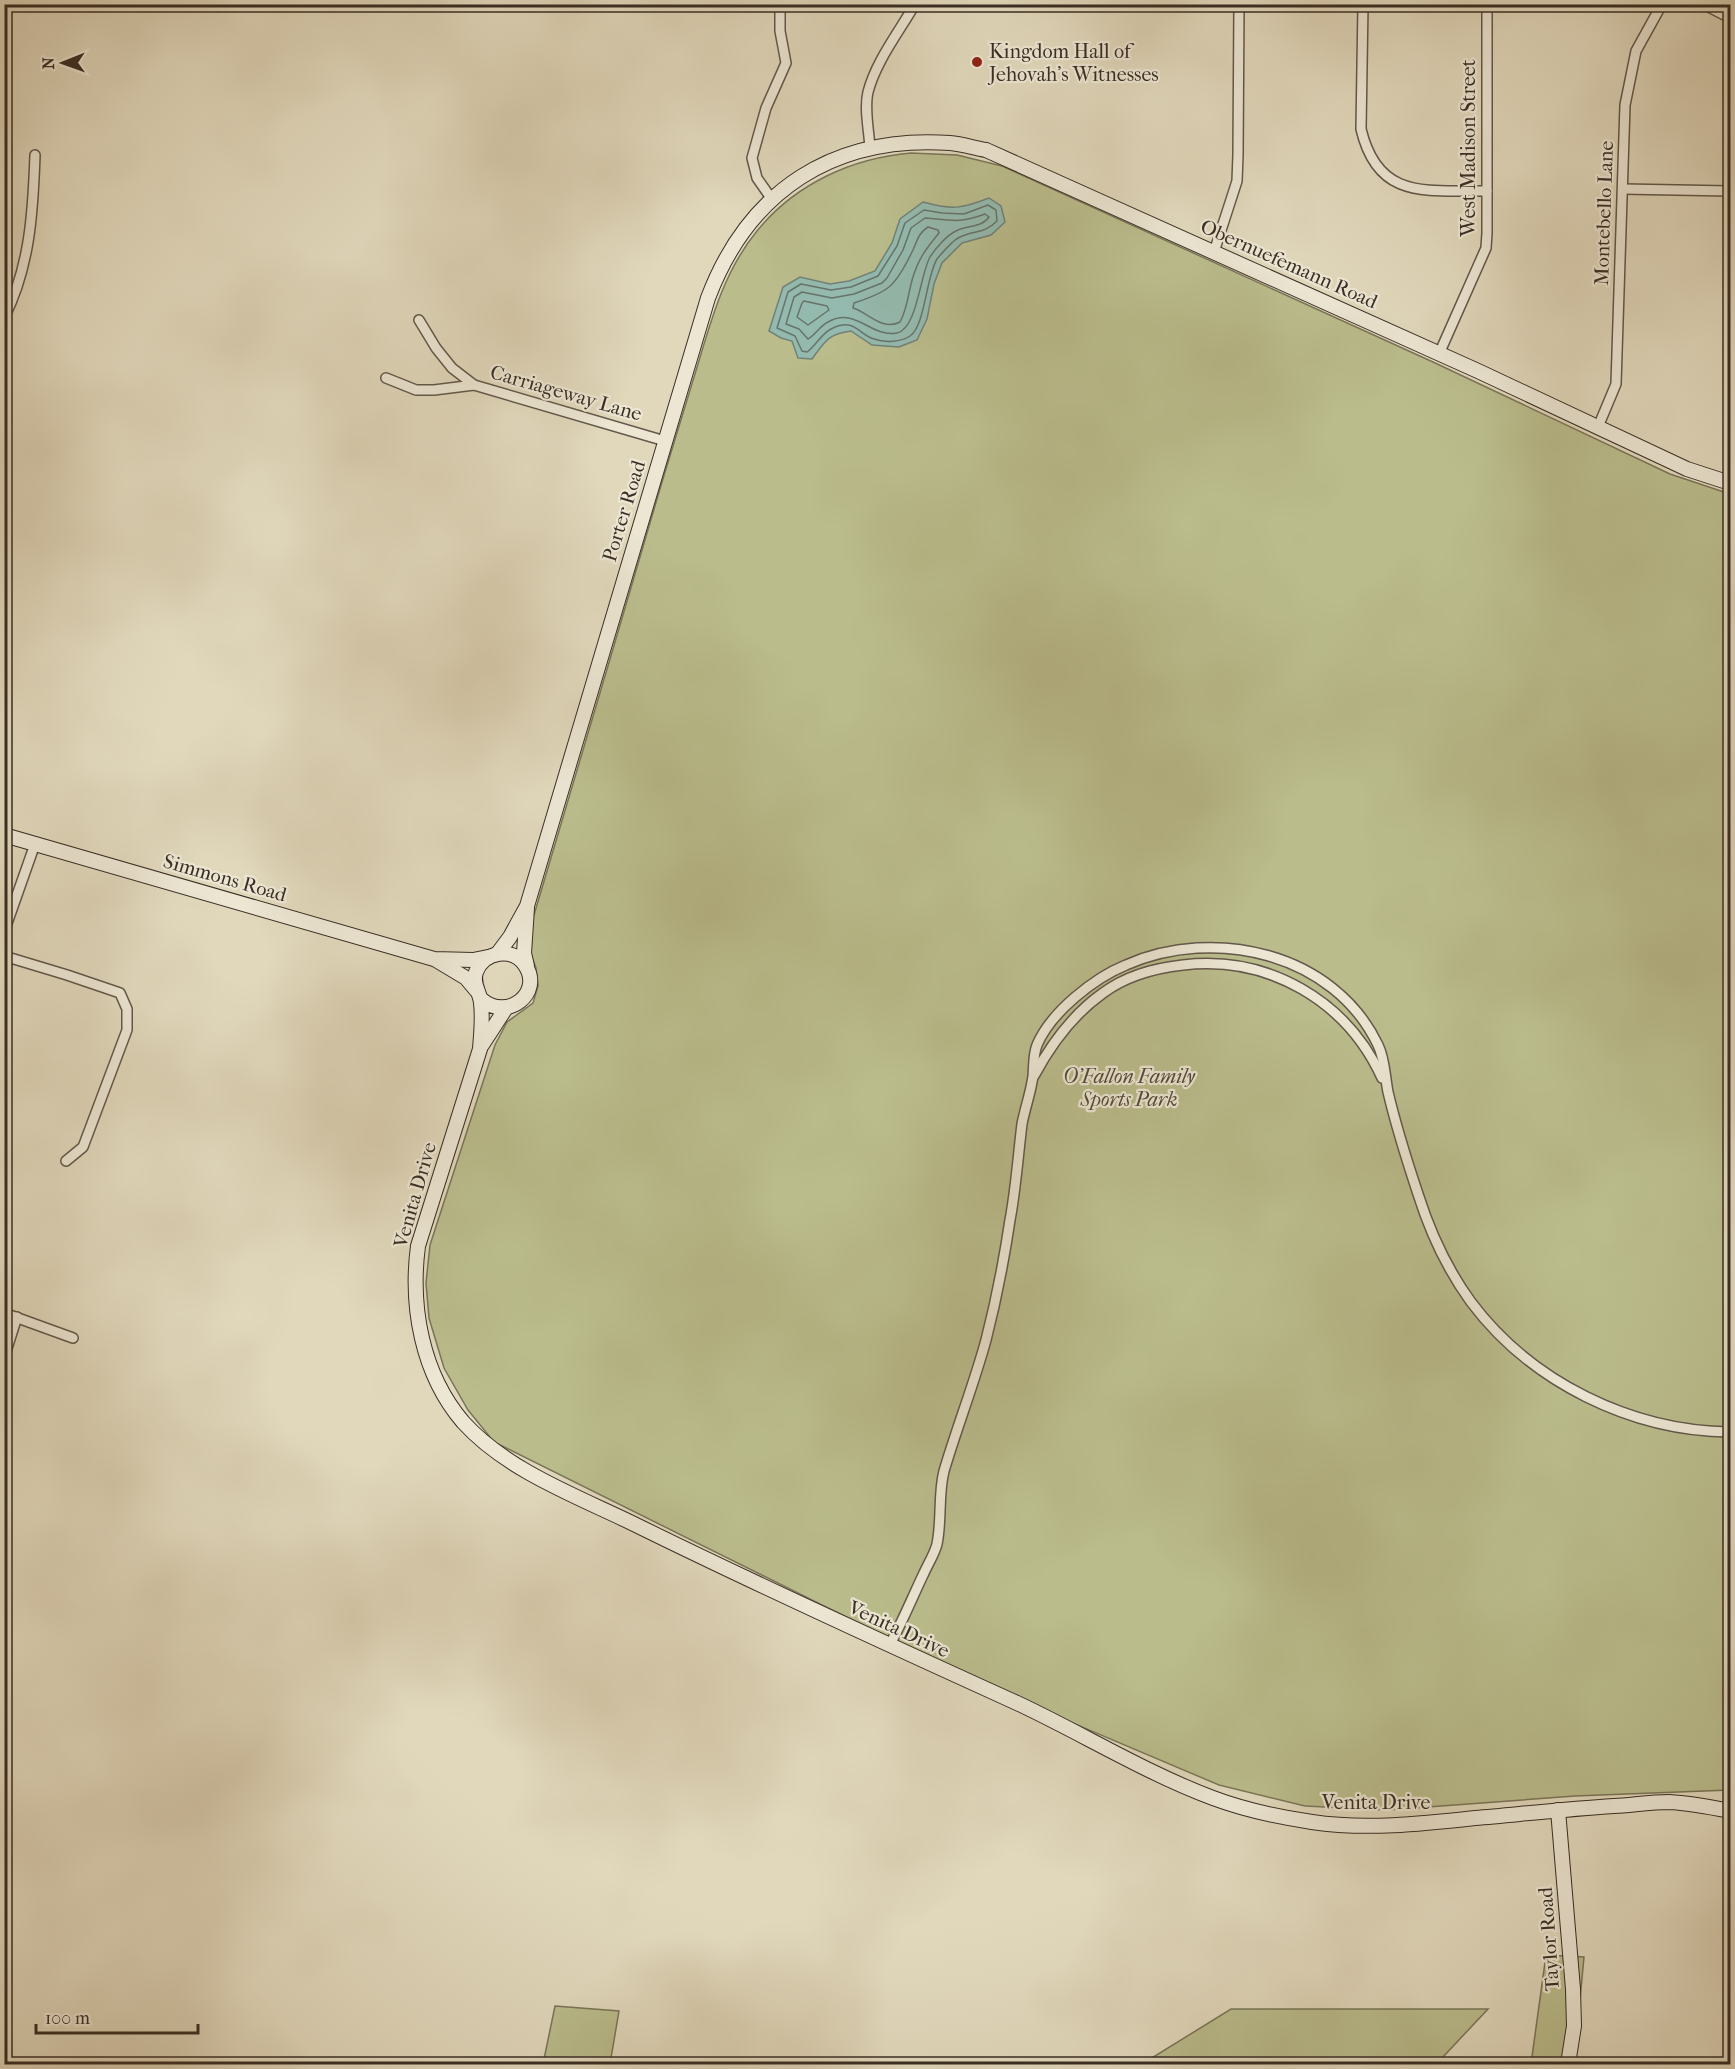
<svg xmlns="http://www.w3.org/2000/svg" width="1735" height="2069" font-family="'IM FELL French Canon',serif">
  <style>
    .green { fill: #babc8c; stroke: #7a7558; stroke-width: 1.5 }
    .water { fill: #94baaf; stroke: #708278; stroke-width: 1.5 }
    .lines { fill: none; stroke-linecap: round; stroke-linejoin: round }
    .shore { stroke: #66746a; stroke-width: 1.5 }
    .street-casing { stroke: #63584b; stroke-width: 12 }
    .secondary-casing { stroke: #392e25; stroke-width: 16 }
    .street { stroke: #ece6d3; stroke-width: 9 }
    .secondary { stroke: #ece6d3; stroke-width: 14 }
    .poi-dot { fill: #8f2418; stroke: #ece6d3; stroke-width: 2 }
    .labels { text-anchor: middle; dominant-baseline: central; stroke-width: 4.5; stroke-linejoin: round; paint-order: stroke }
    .poi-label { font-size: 20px; fill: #392e25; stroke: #ece6d3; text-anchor: start }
    .street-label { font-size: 20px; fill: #392e25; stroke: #ece6d3 }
    .park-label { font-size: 20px; font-style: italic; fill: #534a3a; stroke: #ece6d3 }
  </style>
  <rect width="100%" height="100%" fill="#e1d8bc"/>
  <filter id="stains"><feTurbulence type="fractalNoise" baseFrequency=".00333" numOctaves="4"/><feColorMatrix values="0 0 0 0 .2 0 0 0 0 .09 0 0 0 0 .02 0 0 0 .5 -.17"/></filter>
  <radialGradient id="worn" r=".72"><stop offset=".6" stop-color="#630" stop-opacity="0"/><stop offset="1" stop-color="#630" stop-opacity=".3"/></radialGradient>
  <!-- green -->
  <g class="green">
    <path d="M911,153L957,155L1002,166L1433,362L1670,474L1730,494V1790L1575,1796L1387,1810L1305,1806L1219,1785L1009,1696L824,1606L494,1442L468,1410L444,1368L429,1318L426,1283L430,1245L495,1045L507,1022L533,1003L538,986L536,968L529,950L531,925C575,777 619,630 662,482C674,443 686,403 698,364C712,317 725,270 757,231C795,184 852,158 911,153Z"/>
    <path d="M1546,1955L1584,1957L1574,2064H1531Z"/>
    <path d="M555,2006L619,2011L610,2064H543Z"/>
    <path d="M1231,2009H1488L1442,2058L1230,2062L1228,2064H1051L1053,2060L1147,2061Z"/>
  </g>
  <!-- water -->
  <path class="water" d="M989,198L1001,206L1005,222L991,235L962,243L942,263L934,284L927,319L917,340L899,347L872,345L851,331C828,334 825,341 812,359L798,358L792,341L781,338L769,331L783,287L800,277L830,284L849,281L875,271L892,243L900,219L923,202C952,210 961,209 989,198Z"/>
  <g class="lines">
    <!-- shore -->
    <g class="shore">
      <path d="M988,205L996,210L997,221C984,234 975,230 960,237C953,240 942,253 937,259C926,277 925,326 910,336C901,342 885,343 874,339C858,334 855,318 833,328C822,332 816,346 807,352L802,351L795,336L777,328L788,292L801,284L831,290L851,287L878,276L897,246L905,223L924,210L942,213L964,214Z"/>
      <path d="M985,214L989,217C982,228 966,225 956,231C947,235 935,249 930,257C920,275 917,329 897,333C870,338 856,306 828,322C820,326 815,335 808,339L799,329L786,324L794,297L802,292L832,298L854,294L882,283L887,278L903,250L911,228L925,218C952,220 958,224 985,214Z"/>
      <path d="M928,227L938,230L939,233C927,248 919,257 913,277C908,292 908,308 900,322C882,331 869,313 853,308L854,303C888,292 895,287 911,254C917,243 917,234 928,227Z"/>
      <path d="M804,301L827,306L829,310L808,325L797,317L802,303Z"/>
    </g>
    <defs>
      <g id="street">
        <path d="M1363,4L1361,129C1378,201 1427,190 1487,191"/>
        <path d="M1703,4L1730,18"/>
        <path d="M870,148C869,130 864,109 868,92C876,61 899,32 915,4"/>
        <path d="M1623,189L1730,191"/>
        <path d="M771,198L757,178L752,158L766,108L786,63L780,31V4"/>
        <path d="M1214,252L1237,181L1238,155L1239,4"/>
        <path d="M4,318C30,267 33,212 35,155"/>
        <path d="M419,320L436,348L452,368L474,385"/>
        <path d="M1439,354L1486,248L1487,233V4"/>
        <path d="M386,378L416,390H434L474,385L665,441"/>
        <path d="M1598,427L1616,384L1625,105L1636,51L1662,4"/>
        <path d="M4,932L35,844"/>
        <path d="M4,956L67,975L120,993L127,1009V1030L83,1147L66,1161"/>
        <path d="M1034,1076C1051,1044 1072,1015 1103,993C1126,976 1155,968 1183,965C1269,955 1347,1001 1382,1078"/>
        <path d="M4,1313L73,1338"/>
        <path d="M4,1358L17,1317"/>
        <path d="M889,1646C902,1623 912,1598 924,1573C928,1564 935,1553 937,1544C942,1520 938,1494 944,1471C957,1427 974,1384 986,1340C996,1301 1004,1260 1010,1220C1016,1188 1018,1156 1022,1124C1025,1108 1031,1092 1033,1076C1034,1065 1033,1055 1037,1045C1051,1012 1094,978 1126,965C1215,926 1334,953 1378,1045C1385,1059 1385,1077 1388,1092C1396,1126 1407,1161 1418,1194C1430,1232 1447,1269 1471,1302C1531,1382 1631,1431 1730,1432"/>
      </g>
      <g id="secondary">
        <path d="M4,835L434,959L473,960L488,957"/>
        <path d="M498,953L510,937L527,906L708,298C749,190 834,135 950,143C962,144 974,148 986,150L1478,371L1687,469L1730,483"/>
        <path d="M436,960L466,978L476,990"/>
        <path d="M527,966L524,953L527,908"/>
        <path d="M481,999C507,1022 544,993 525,965C513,947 484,951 476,972C472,984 480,992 481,1003C483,1019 481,1034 480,1049L418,1246C410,1307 422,1374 463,1422C507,1471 579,1497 636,1525C762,1587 889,1645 1017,1703C1083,1734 1146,1773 1213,1798C1245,1810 1278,1817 1312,1822C1365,1830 1421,1824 1475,1818C1521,1814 1568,1809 1614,1806C1632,1805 1651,1802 1669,1802C1689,1803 1710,1807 1730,1811"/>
        <path d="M482,1045L506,1008"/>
        <path d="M1558,1810L1573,1989L1574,2026L1568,2064"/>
      </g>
    </defs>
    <!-- street casing -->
    <use href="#street" class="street-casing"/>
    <!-- secondary casing -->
    <use href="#secondary" class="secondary-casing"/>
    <!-- street -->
    <use href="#street" class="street"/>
    <!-- secondary -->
    <use href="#secondary" class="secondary"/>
  </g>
  <!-- markers -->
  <circle class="poi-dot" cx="977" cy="62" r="6"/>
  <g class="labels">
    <!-- poi labels -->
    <g class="poi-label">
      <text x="989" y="51">Kingdom Hall of<tspan x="989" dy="23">Jehovah's Witnesses</tspan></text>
    </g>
    <!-- street labels -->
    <g class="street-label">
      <text transform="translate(1468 148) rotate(-90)">West Madison Street</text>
      <text transform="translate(1604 213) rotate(-88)">Montebello Lane</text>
      <text transform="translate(1289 264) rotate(24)">Obernuefemann Road</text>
      <text transform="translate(566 393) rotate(16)">Carriageway Lane</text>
      <text transform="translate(624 511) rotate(-73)">Porter Road</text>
      <text transform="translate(225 878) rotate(16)">Simmons Road</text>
      <text transform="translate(415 1195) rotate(-74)">Venita Drive</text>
      <text transform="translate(899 1629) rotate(25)">Venita Drive</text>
      <text x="1376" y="1802">Venita Drive</text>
      <text transform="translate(1549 1939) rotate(-94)">Taylor Road</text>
    </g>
    <!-- park labels -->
    <g class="park-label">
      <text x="1129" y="1076">O'Fallon Family<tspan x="1129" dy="23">Sports Park</tspan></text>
    </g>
  </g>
  <!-- margin -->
  <rect width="1735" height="2069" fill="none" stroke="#e1d8bc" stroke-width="24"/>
  <rect x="6" y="6" width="1723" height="2057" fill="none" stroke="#392e25" stroke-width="3"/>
  <rect x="12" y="12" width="1711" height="2045" fill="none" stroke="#392e25" stroke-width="1.5"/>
  <!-- north arrow -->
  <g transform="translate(63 63) rotate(269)" stroke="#ece6d3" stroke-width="4.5" paint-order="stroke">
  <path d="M0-4.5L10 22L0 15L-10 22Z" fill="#392e25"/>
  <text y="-9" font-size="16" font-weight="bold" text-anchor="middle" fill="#392e25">N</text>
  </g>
  <!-- scale -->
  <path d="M36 2024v9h162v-9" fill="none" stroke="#392e25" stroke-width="3"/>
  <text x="45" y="2024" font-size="18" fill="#392e25" stroke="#ece6d3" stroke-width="4.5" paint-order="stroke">100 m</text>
  <rect width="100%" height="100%" filter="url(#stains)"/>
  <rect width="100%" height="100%" fill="url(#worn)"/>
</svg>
